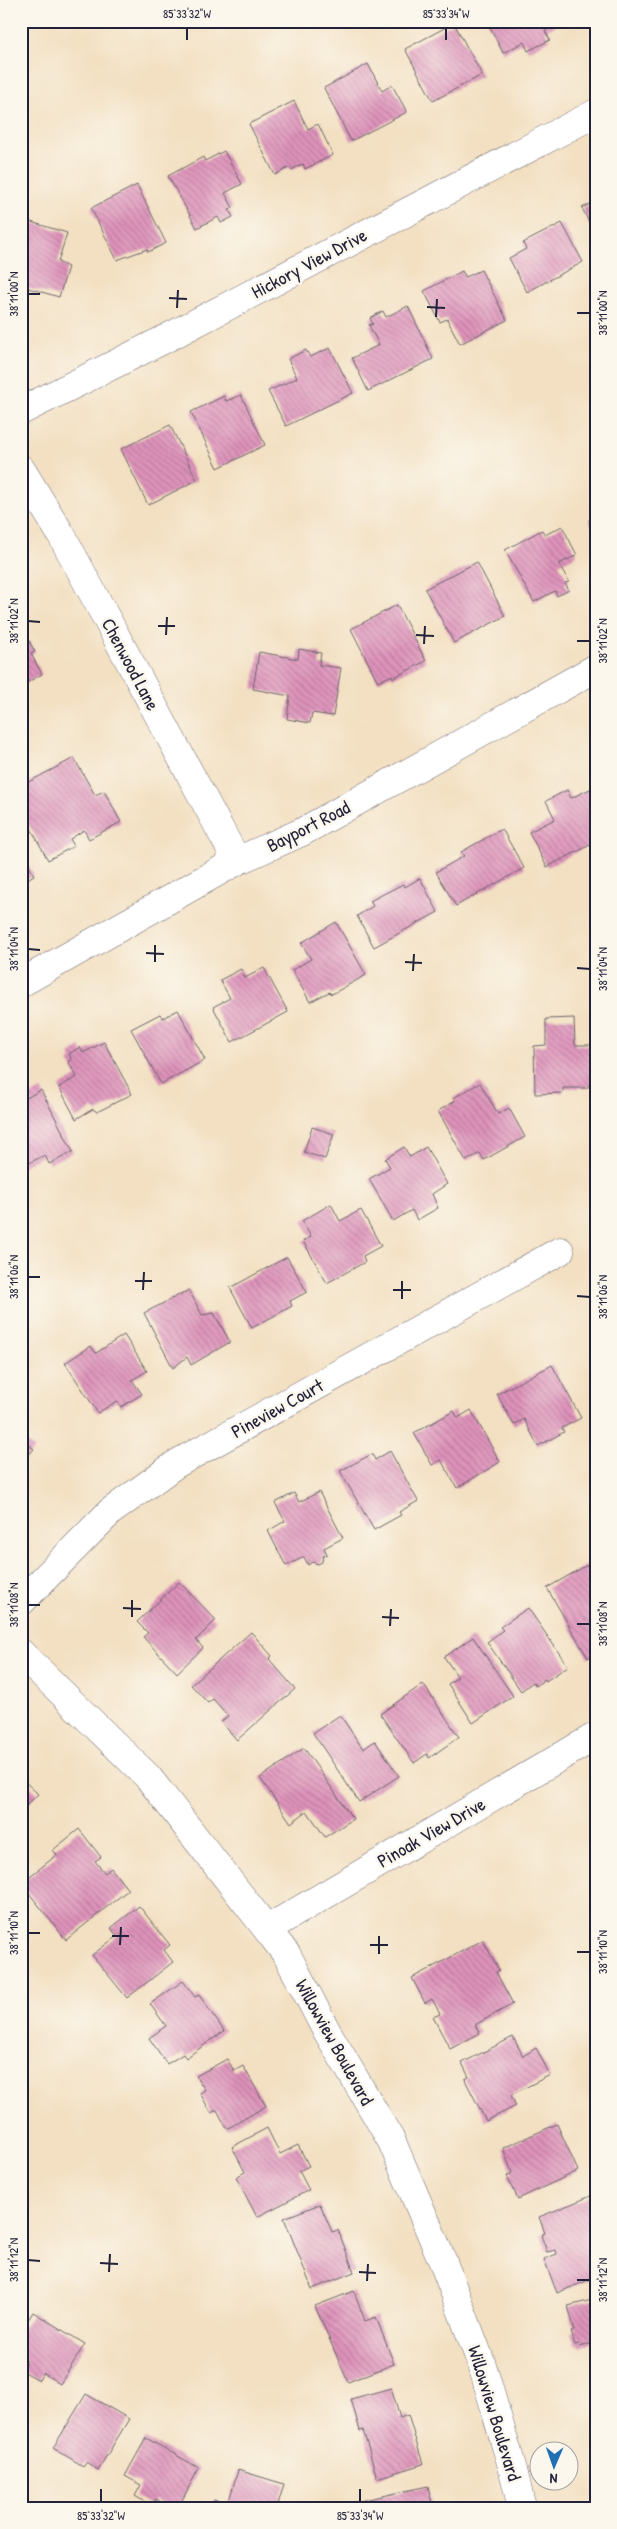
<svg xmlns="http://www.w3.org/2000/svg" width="617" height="2529" font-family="'Patrick Hand',sans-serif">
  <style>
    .building { fill: url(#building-back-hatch) }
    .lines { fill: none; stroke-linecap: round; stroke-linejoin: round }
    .minor-casing { stroke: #6b646a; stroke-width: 29 }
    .minor { stroke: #fff; stroke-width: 28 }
    .ticks { fill: none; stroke: #22223b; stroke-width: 2 }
    .labels { text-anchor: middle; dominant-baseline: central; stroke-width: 5; stroke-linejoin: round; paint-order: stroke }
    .street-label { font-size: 19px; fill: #22223b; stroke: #fbf7ec }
    .neatline { fill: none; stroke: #22223b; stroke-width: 2 }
    .ticks-label { font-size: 12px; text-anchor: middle; fill: #22223b }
  </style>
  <defs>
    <pattern id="building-back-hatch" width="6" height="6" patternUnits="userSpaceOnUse" patternTransform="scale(1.25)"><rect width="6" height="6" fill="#df93bb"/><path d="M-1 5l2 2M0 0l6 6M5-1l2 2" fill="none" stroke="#b47899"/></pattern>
  </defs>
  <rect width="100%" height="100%" fill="#fbf7ec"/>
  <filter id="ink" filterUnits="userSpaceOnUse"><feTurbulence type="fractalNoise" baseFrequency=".02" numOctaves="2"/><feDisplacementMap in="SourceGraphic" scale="10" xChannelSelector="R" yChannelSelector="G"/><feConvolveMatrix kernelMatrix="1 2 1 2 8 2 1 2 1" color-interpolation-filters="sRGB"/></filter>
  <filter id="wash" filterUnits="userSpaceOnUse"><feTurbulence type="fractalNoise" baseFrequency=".0096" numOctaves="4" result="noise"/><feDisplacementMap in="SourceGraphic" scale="20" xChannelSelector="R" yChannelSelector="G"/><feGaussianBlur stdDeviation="1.12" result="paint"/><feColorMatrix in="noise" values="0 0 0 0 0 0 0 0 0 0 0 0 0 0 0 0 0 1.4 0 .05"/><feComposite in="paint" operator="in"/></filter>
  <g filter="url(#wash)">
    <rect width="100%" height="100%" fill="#f3e0c2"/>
    <g id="blocks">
      <!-- building -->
      <g class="building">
        <path d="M487,21H560L561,23L545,31L550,40L528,51L524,42L503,53Z"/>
        <path d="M454,23L482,75L433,101L405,49Z"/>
        <path d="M368,64L382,91L392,85L407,112L351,141L324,88Z"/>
        <path d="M294,101L308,129L318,124L333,155L305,169L303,164L291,170L290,167L275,175L249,124Z"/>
        <path d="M224,151L242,184L225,193L233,208L229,210L233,217L221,223L218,217L197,228L168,176L203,157L205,161Z"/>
        <path d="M137,185L166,243L148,252L147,249L117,260L91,208Z"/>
        <path d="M596,201V236L582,208Z"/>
        <path d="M21,219L67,233L58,262L68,267L59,297L21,286Z"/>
        <path d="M562,223L583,262L527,292L509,258L526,249L523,243Z"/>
        <path d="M481,270L507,320L460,344L447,319L440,322L424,291L462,271L466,277Z"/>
        <path d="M408,306L433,359L368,391L352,358L379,345L369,325L373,324L370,318L383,311L386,317Z"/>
        <path d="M330,348L353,393L286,426L268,391L297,378L288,359L306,350L310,357Z"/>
        <path d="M241,395L265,445L218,468L191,412L224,396L226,401Z"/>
        <path d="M170,425L197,480L148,505L121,449Z"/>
        <path d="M596,516V534L589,520Z"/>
        <path d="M562,526L577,555L559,564L569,582L565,583L569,590L557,596L555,591L534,602L505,550L538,532L542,530L545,535Z"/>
        <path d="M477,562L505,616L454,643L425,589Z"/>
        <path d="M397,605L426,661L393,678L392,675L378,682L351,629Z"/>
        <path d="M23,638L26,643L29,641L35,652L31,654L42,674L21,686V639Z"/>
        <path d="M299,649L321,653L319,665L341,668L333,716L312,713L310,723L287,719L290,696L253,689L259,652L298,659Z"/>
        <path d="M74,758L95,795L104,791L121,822L89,839L84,830L70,839L74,846L48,860L21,810V786Z"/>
        <path d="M590,789L596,801V842L547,867L529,832L555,819L546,801L567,790L571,798Z"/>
        <path d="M502,829L524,868L456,906L436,872L464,856L461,852Z"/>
        <path d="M21,852L34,875L21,883Z"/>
        <path d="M420,878L438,912L374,947L357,916L373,906L370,901L403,884L405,887Z"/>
        <path d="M336,922L366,975L334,993L331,994L329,992L310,1002L292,970L311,959L301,943Z"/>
        <path d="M264,968L288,1012L232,1042L213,1007L230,998L220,980L239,970L241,969L245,978Z"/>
        <path d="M178,1010L205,1060L161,1084L131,1029L160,1014L163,1018Z"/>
        <path d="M574,1018L575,1045H596V1085H588V1088H563V1093L535,1094L534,1046L546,1045V1019Z"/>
        <path d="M104,1042L132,1094L97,1112L93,1109L76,1119L59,1087L77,1077L68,1061L72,1060L69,1054L80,1047L83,1053Z"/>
        <path d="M480,1083L498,1114L509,1108L525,1137L484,1160L480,1153L466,1161L438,1111L455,1101L453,1098Z"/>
        <path d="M41,1090L73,1152L49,1164L45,1155L21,1167V1101Z"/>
        <path d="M312,1127L334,1134L325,1159L304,1152Z"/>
        <path d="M404,1147L410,1157L426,1147L447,1184L432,1194L438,1208L417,1220L412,1210L393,1221L369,1179L390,1167L385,1159Z"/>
        <path d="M331,1204L340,1221L361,1210L381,1246L363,1256L365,1262L327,1283L303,1241L311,1237L302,1221Z"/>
        <path d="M287,1257L307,1292L290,1301L292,1306L252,1328L230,1288Z"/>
        <path d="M189,1290L202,1315L214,1313L230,1342L191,1365L187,1357L173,1368L144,1313Z"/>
        <path d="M124,1335L147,1371L132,1380L142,1394L121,1407L117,1401L98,1413L65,1363L91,1346L96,1353Z"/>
        <path d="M552,1365L581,1418L562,1428L564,1432L538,1446L524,1419L514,1425L497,1394Z"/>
        <path d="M471,1410L500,1462L457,1488L441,1460L432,1465L414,1433L454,1411L458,1418Z"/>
        <path d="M21,1438L34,1449L21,1463Z"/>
        <path d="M390,1451L418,1501L399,1512L401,1515L374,1530L340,1471L372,1454L375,1460Z"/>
        <path d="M319,1492L343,1538L324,1548L327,1554L323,1556L322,1562L318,1564L312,1562L308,1565L304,1557L286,1566L268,1531L285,1521L275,1503L294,1493L299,1502Z"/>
        <path d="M587,1565L596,1581V1654L588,1658L547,1588Z"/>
        <path d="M179,1582L216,1620L196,1640L203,1648L177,1673L143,1637L148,1633L137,1622Z"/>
        <path d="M528,1608L568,1666L546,1681L545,1679L536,1686L533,1682L521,1691L487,1642L503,1630L500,1627Z"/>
        <path d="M251,1632L272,1656L269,1659L295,1689L237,1740L221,1722L228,1716L213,1699L208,1703L191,1685Z"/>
        <path d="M473,1637L513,1696L473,1723L448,1684L458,1677L444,1657Z"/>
        <path d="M423,1684L459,1737L429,1758L427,1754L414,1763L380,1714Z"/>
        <path d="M340,1715L363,1749L375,1741L399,1776L359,1802L313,1733Z"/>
        <path d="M304,1748L353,1819L325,1837L307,1811L291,1823L260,1778Z"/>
        <path d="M21,1778L38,1794L21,1811Z"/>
        <path d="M79,1829L101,1857L95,1861L105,1873L111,1868L128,1890L66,1940L21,1883L57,1855L53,1850Z"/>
        <path d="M139,1906L170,1945L164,1950L173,1962L127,1998L92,1955L117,1936L111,1928Z"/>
        <path d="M483,1940L499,1970L496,1972L513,2004L475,2025L480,2033L450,2049L433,2017L440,2014L432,1999L425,2003L412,1978Z"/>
        <path d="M183,1981L195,1997L199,1995L224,2031L186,2058L183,2054L167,2064L149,2038L166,2026L150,2004Z"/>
        <path d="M513,2037L523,2056L536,2048L550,2075L511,2095L516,2106L486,2121L466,2082L465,2079L469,2077L462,2063Z"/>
        <path d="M227,2059L234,2071L243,2066L266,2106L227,2129L217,2110L211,2113L200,2093L205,2090L196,2076Z"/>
        <path d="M557,2124L578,2171L518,2199L507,2176L512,2173L503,2148Z"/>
        <path d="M267,2128L280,2154L298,2145L309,2166L299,2171L309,2190L257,2217L236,2177L245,2172L232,2147Z"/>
        <path d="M596,2194V2277L557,2293L544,2259L557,2254L556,2250L547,2252L541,2235L545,2233L539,2217Z"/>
        <path d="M320,2204L332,2232L338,2230L354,2272L312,2289L284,2218Z"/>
        <path d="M21,2267L27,2269L21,2282Z"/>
        <path d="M354,2291L365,2321L376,2317L394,2364L348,2382L315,2306Z"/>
        <path d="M596,2299V2342L580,2347L579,2344L575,2345L571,2332L575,2331L568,2306Z"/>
        <path d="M33,2312L85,2344L60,2384L43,2373L39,2380L21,2370L27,2360L21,2357V2331Z"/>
        <path d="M391,2388L400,2418L408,2415L423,2464L377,2478L363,2430L360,2431L351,2399Z"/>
        <path d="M86,2394L129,2419L98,2470L86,2462L83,2466L53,2448Z"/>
        <path d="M146,2438L199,2468L178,2508H172L156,2499L152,2506L135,2496L141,2485L125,2476Z"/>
        <path d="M238,2470L284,2484L277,2508H211L214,2500L228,2504Z"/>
        <path d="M428,2486L433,2508H347L346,2504Z"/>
      </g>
    </g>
  </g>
  <g filter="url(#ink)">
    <use href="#blocks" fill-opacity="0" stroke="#6b646a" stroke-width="1"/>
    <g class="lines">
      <defs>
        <g id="minor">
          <path d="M21,411L165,339L596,113"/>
          <path d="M21,469L62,536L237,861"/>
          <path d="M21,983L237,861L302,832L596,668"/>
          <path d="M21,1602L110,1512L176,1464L560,1251"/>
          <path d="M21,1653L148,1777L287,1955L325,2028L392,2142L443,2262L482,2365L513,2470L522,2508"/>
          <path d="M267,1929L596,1736"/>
        </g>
      </defs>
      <!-- minor casing -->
      <use href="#minor" class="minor-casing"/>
      <!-- minor -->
      <use href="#minor" class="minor"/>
    </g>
  </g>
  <!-- ticks -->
  <path class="ticks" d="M187,40V28M446,40V28M28,294H40M169,298L187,299M427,307L445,308M177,308L178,290M577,313H590M436,317L437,299M28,621L40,622M158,626H175M166,635L167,617M416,635L434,636M577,641H590M424,644L425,626M28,949L40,950M146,953L164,954M155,962V945M405,962L422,963M577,968L590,969M413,971L414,954M28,1277H40M135,1281H152M143,1290L144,1272M393,1290H411M577,1296L590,1297M402,1299V1281M28,1605H40M123,1608L141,1609M132,1617V1600M382,1617L399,1618M577,1624H590M390,1626L391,1609M28,1933H40M112,1936H129M120,1945L121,1927M370,1945H388M577,1952H590M379,1954V1936M28,2260L40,2261M100,2263L118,2264M109,2272L110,2254M359,2272L376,2273M577,2280H590M367,2281L368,2264M101,2502V2489M360,2502V2489"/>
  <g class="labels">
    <!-- street labels -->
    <g class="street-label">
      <text transform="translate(309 263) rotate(-28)">Hickory View Drive</text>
      <text transform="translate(131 664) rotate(62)">Chenwood Lane</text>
      <text transform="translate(308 826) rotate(-27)">Bayport Road</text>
      <text transform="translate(277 1408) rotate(-29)">Pineview Court</text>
      <text transform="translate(431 1832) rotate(-30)">Pinoak View Drive</text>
      <text transform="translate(335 2042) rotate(61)">Willowview Boulevard</text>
      <text transform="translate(495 2413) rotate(73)">Willowview Boulevard</text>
    </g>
  </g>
  <!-- margin -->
  <rect width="617" height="2529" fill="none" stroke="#fbf7ec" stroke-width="55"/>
  <!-- north arrow -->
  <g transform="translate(554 2466) rotate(182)"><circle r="24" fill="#fbf7ec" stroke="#a4a2a5"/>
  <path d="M0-4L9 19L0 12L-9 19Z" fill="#1f6fb2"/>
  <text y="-8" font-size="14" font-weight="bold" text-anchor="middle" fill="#22223b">N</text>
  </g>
  <rect x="28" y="28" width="562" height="2474" class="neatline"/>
  <g class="ticks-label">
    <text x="187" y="18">85°33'32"W</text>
    <text x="446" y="18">85°33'34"W</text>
    <text transform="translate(14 294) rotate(-90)" y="4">38°11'00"N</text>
    <text transform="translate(603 313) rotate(-90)" y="4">38°11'00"N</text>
    <text transform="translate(14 621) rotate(-90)" y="4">38°11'02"N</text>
    <text transform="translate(603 641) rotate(-90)" y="4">38°11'02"N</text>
    <text transform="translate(14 949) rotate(-90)" y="4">38°11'04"N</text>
    <text transform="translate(603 969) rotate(-90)" y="4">38°11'04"N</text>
    <text transform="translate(14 1277) rotate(-90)" y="4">38°11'06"N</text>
    <text transform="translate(603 1297) rotate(-90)" y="4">38°11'06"N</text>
    <text transform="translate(14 1605) rotate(-90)" y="4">38°11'08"N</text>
    <text transform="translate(603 1624) rotate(-90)" y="4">38°11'08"N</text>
    <text transform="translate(14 1933) rotate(-90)" y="4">38°11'10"N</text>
    <text transform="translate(603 1952) rotate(-90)" y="4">38°11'10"N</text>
    <text transform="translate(14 2260) rotate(-90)" y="4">38°11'12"N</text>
    <text transform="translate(603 2280) rotate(-90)" y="4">38°11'12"N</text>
    <text x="101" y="2520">85°33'32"W</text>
    <text x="360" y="2520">85°33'34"W</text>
  </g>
</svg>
